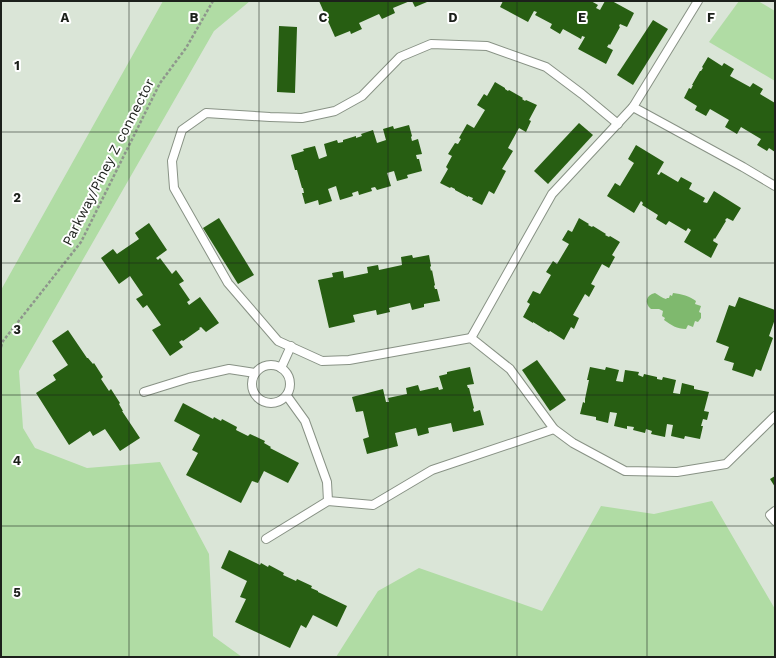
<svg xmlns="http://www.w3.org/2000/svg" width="776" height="658" font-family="'Work Sans',sans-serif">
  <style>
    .green { fill: #b0dca4 }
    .water { fill: #7fb96e }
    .building { fill: #275e12 }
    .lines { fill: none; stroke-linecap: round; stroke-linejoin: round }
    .lane-casing { stroke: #889285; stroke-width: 10 }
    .path { stroke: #8e968c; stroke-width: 2.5; stroke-dasharray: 3 2; stroke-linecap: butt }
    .lane { stroke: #fff; stroke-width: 8 }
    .grid { fill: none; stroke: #1c201b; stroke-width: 1; stroke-opacity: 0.55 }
    .labels { text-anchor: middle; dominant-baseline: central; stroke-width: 4; stroke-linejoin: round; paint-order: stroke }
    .street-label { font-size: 14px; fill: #1c201b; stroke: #fff }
    .grid-label { font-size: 13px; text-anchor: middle; font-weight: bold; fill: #1c201b; stroke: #fff; stroke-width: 4; stroke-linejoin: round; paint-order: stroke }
  </style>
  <rect width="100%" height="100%" fill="#dae5d7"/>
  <!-- green -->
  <g class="green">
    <path d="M163,1H250L214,31L19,371L23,428L35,448L87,468L160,462L209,554L213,636L242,657H1V290Z"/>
    <path d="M739,1H758L775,11V81L709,42Z"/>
    <path d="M712,501L775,609V657H336L378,591L419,568L542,611L601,506L654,514Z"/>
  </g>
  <!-- water -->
  <path class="water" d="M655,293C659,295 662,298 666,299L667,298H669L670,295L672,296L673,293C682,294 689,296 696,301L695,304L701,306L699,312L701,313V318L698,322L695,321L693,327L688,325L686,329C677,329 671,325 664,320L665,318L662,316L663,311L659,309H651C644,303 646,295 655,293Z"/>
  <!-- building -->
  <g class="building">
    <path d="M319,1H410L393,8L395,13L382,19L379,14L359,23L362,29L351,34L350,31L335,37Z"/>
    <path d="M412,1H427V2L415,7Z"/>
    <path d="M503,1H591L598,5L596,8L600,10L605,1H612L634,13L627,27L620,24L619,26L620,27L610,45L609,44L607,47L613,50L606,64L578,49L585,37L582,36L581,39L563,29L560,34L550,28L552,24L535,15L537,12L534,11L528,22L500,7Z"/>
    <path d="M653,20L668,29L633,85L617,75Z"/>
    <path d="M279,26L297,27L295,93L277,92Z"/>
    <path d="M708,57L722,66L724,63L734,69L730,76L750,87L753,83L763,89L760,94L775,103V152L769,148L767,151L757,145L761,139L741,127L737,134L725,127L729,120L710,109L706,116L695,110L697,106L684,98L689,88L691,89L693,85H692L700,71H701L703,68L702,67Z"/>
    <path d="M495,82L505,88V89L508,91L509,90L523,98L522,99L525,101L526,100L537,105L529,120L531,121L526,132L519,128L508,148L513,151L502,169L506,171L494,194L489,191L482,205L472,200L473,198L468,196V197L455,190V189L451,187L450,188L440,183L448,169L446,167L452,156L448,154L455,143L458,144L461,139L459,138L467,124L474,128L485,110L477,105L484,94L487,96Z"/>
    <path d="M579,123L593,135L548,184L534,171Z"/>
    <path d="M409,125L412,136L411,137L412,141L418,139L422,154L416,155L417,159H419L422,171L407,175L408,178L397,181L394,171L387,173L391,186L377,190L375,187L371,188L372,191L359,195L358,191L352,193L353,196L340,200L336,186L328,189L332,201L319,205L318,200L305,204L302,193H304L303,188H302L297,170H295L291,155L304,151L303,149L315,146L319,159L327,156L324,144L337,140L338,143L343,142V140L356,136V138L362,136L361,134L373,130L377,143L386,140L383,129L393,126L394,129Z"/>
    <path d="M636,145L664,162L657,174L659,175L661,172L678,182L681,177L692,183L689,189L705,198L703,202L707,203L714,191L741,208L733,221L727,218L725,220L726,221L715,239L714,238L713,241L718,244L711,258L684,242L691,230L688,228L686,231L669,221L666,225L656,219L658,215L642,205L643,203L641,201L634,213L607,196L615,183L620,186L634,163L628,159Z"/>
    <path d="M219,218L254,275L238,284L203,228Z"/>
    <path d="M579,218L589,224L588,225L592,227L593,226L606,234L605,235L609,237L610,236L620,242L612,255L615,257L609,268L602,264L591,284L595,286L589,297L585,294L573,315L579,318L574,329L571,327L564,340L550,331L549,332L533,322V323L523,317L530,304L527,302L533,291L540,294L551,275L546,272L553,261L557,264L569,244L562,240L568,230L572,232Z"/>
    <path d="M149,223L167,250L156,258L158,260L160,258L172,274L176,270L184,281L179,284L190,300L187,302L189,305L200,297L219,323L206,332L201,327L199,328L200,329L183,341L182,340L179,342L183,347L170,356L152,330L161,325L147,305L143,308L136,299L143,295L130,276L119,284L101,258L113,249L117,254L139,239L135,233Z"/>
    <path d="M412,255L413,258L429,255L431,266L430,267L431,271L432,270L435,285L434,286L435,289H437L440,301L424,304V307L412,310L410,303L389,308L390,312L377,315L376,310L353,315L355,322L329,328L318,280L333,277L332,273L343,271L344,278L368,273L367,267L378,265L379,270L402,265L401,257Z"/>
    <path d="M739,297L775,310V319L769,336L773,338L761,371L756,369L753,377L732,370L734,363L724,360L729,347L716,342L729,305L735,307Z"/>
    <path d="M68,330L87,358H88L93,364L94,363L103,377L101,379L109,391L111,389L120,403L119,404L123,411H122L140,438L120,451L105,429L93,436L90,431L69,445L36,393L56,380L53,375L68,365L52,341Z"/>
    <path d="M537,360L566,400L550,411L522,370Z"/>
    <path d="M470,367L474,384L467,385L468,388H469L474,408L473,409L474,412L480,410L484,425L453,432L451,423L428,428L429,433L418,436L416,428L395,433L398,446L367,454L363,439L369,437L363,411L356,412L352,397L383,389L386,402H389L388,398L407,394L406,388L418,385L420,391L438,387L439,390L443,389L439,376L447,374V372Z"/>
    <path d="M590,367L605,370L606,367L619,370L616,381L623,382L625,370L639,372L638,375L643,377L644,374L657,377V379L662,380L663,377L676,380L673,393L680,394L682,383L694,386V389L709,392L704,411L709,412L707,420L703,419L701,426H703L700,439L685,436L684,439L671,436L673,425L667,424L665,437L651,434L652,431L646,429L645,433L633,430L634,427L627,426V429L614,426L617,413L610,412L608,423L596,420V417L580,414L583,402L585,403V399L589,380H587Z"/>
    <path d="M183,403L213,419L214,417L221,421L222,419L237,427L236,430L248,436L250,434L265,441L264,443L271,447L270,448L299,463L288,483L264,471L258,483L252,481L241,503L186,475L198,453L192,450L200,435L174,421Z"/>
    <path d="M775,476V487L770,479Z"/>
    <path d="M229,550L260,565L261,563L268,567L269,565L284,573L283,575L296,581L297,579L312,586L311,588L318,591V592L347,606L337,627L313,615L306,628L301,625L290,648L235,622L246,599L240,597L247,581L221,568Z"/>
  </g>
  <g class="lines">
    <defs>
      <g id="lane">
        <path d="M633,107L743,167L775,186"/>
        <path d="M618,124L582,94L546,67L487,46L431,44L400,57L362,96L335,111L302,118L270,117L206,113L182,130L172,161L174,188L228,283L278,341L322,361L349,360L471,338L510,369L554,429L573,443L625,471L677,472L726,464L775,416"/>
        <path d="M471,338L552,194L633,107L698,1"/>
        <circle cx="271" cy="384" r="19"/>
        <path d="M281,368L291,346"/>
        <path d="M144,392L189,378L229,369L255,373"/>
        <path d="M287,396L305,421L327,482L328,501"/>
        <path d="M775,511L770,515L775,521"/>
        <path d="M266,539L328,501L373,505L432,470L554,429"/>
      </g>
    </defs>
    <!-- lane casing -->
    <use href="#lane" class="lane-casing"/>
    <!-- path -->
    <path class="path" d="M1,347L3,341L81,242L160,83L186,48L213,1"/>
    <!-- lane -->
    <use href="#lane" class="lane"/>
  </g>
  <!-- grid -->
  <path class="grid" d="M129,1V657M259,1V657M388,1V657M517,1V657M647,1V657M1,132H775M1,263H775M1,395H775M1,526H775"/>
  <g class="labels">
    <!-- street labels -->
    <g class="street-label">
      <text transform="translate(108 162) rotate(-63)">Parkway/Piney Z connector</text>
    </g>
  </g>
  <g class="grid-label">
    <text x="65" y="22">A</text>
    <text x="194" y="22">B</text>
    <text x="323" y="22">C</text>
    <text x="453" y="22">D</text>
    <text x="582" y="22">E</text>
    <text x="711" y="22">F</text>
    <text x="17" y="70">1</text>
    <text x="17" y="202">2</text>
    <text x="17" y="334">3</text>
    <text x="17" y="465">4</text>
    <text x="17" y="597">5</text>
  </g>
  <!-- border -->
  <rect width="776" height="658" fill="none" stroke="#1c201b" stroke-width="4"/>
</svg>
